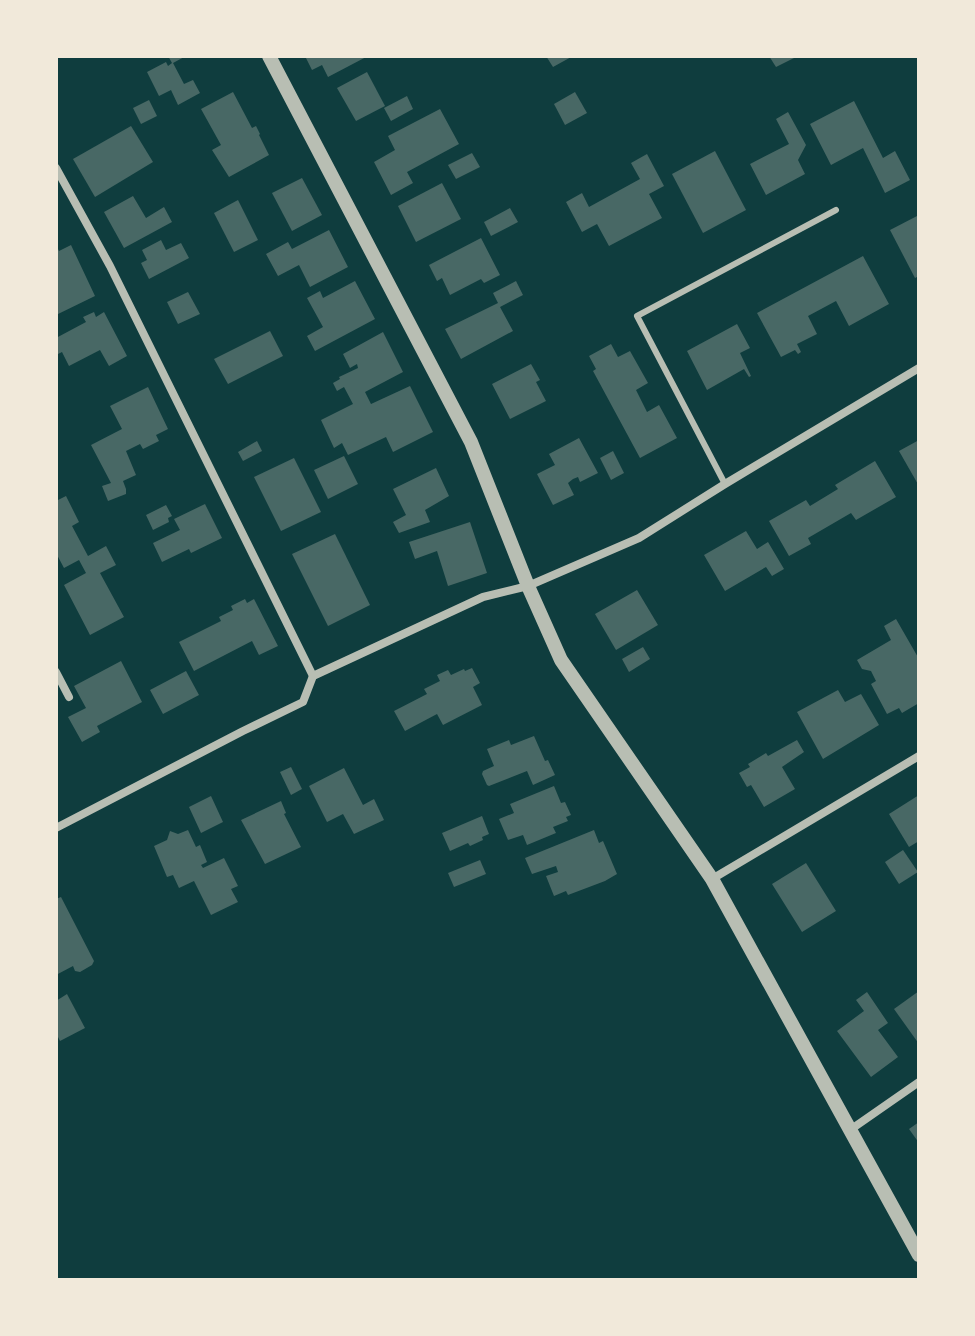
<svg xmlns="http://www.w3.org/2000/svg" width="975" height="1336" font-family="'Public Sans',sans-serif">
  <style>
    .building { fill: #486865 }
    .lines { fill: none; stroke-linecap: round; stroke-linejoin: round }
    .service { stroke: #b8beb3; stroke-width: 6 }
    .minor { stroke: #b8beb3; stroke-width: 8 }
    .tertiary { stroke: #b8beb3; stroke-width: 14 }
  </style>
  <rect width="100%" height="100%" fill="#0f3d3e"/>
  <!-- building -->
  <g class="building">
    <path d="M168,56H186L173,63L184,84L193,80L200,93L178,105L171,90L159,96L147,72L166,62L168,66L172,63Z"/>
    <path d="M305,56H368L328,77L322,65L312,70Z"/>
    <path d="M546,56H573L553,67Z"/>
    <path d="M769,56H798L776,67Z"/>
    <path d="M367,72L385,106L356,121L337,88Z"/>
    <path d="M233,92L252,128L256,126L260,134L259,135L269,155L229,177L212,150L221,145L201,109Z"/>
    <path d="M575,92L587,113L565,125L554,104Z"/>
    <path d="M407,96L413,109L391,121L384,108Z"/>
    <path d="M149,100L157,116L141,124L133,108Z"/>
    <path d="M854,101L883,158L895,151L910,180L885,193L863,148L831,165L810,124Z"/>
    <path d="M440,109L459,144L407,172L413,183L391,195L374,162L395,150L388,136Z"/>
    <path d="M788,112L806,145L798,160L805,174L766,195L750,164L789,144L776,119Z"/>
    <path d="M131,126L153,162L95,197L73,159Z"/>
    <path d="M715,151L746,210L703,233L672,174Z"/>
    <path d="M472,153L480,167L456,179L448,165Z"/>
    <path d="M647,154L664,186L649,194L662,218L609,246L597,224L582,232L566,202L582,193L589,207L640,179L631,163Z"/>
    <path d="M302,178L322,215L292,231L272,193Z"/>
    <path d="M442,183L461,219L416,242L398,206Z"/>
    <path d="M133,196L146,218L164,207L172,222L124,248L104,212Z"/>
    <path d="M238,200L258,240L234,252L214,213Z"/>
    <path d="M510,208L518,222L491,236L484,222Z"/>
    <path d="M919,215V276L915,278L890,230Z"/>
    <path d="M329,230L348,267L310,287L299,265L278,276L266,254L288,242L292,249Z"/>
    <path d="M481,238L500,275L484,283L481,279L450,295L442,278L437,281L429,265Z"/>
    <path d="M161,240L166,250L181,243L189,258L149,279L141,263L147,260L142,250Z"/>
    <path d="M56,245L59,251L71,245L95,296L56,315Z"/>
    <path d="M863,256L889,304L849,326L836,301L808,316L817,334L797,344L801,352L798,354L795,350L781,357L757,313Z"/>
    <path d="M355,281L375,319L315,351L307,336L323,327L307,298L320,291L323,298Z"/>
    <path d="M516,281L523,295L500,307L513,331L461,359L445,329L498,303L493,293Z"/>
    <path d="M188,292L200,314L178,324L167,302Z"/>
    <path d="M94,312L96,317L104,312L127,356L109,366L100,350L69,366L62,352L56,355V338L86,322L83,317Z"/>
    <path d="M737,324L750,348L740,353L751,376L749,377L744,369L707,390L687,351Z"/>
    <path d="M270,331L283,356L228,384L214,359Z"/>
    <path d="M383,332L403,372L365,392L371,404L410,386L433,432L393,452L386,437L348,455L342,443L334,448L321,420L353,404L344,387L337,391L333,383L340,379L339,377L358,368L357,364L350,368L343,354Z"/>
    <path d="M611,344L618,357L630,351L648,383L636,390L647,412L659,405L677,438L640,458L593,371L596,369L589,356Z"/>
    <path d="M531,364L540,380L536,382L546,401L510,419L492,384Z"/>
    <path d="M148,387L168,429L156,435L159,441L143,449L140,444L126,451L136,475L123,481L126,489V494L108,501L102,486L111,483L91,445L122,429L110,406Z"/>
    <path d="M579,438L598,473L580,482L578,477L573,479L568,483L574,495L553,505L537,474L555,465L549,454Z"/>
    <path d="M919,440V486L899,451Z"/>
    <path d="M257,441L262,451L243,461L238,452Z"/>
    <path d="M613,451L624,473L611,480L600,458Z"/>
    <path d="M344,456L358,484L328,499L314,470Z"/>
    <path d="M294,458L321,512L281,531L254,477Z"/>
    <path d="M875,461L896,497L856,520L851,513L808,538L811,544L789,556L769,521L806,500L810,506L838,489L835,485Z"/>
    <path d="M436,468L449,496L425,510L430,522L399,533L393,522L406,515L393,489Z"/>
    <path d="M66,496L79,522L72,526L88,556L106,546L116,565L100,573L124,617L90,635L64,585L86,573L79,560L64,568L56,553V501Z"/>
    <path d="M205,504L222,538L191,553L189,549L162,562L153,543L180,530L174,519Z"/>
    <path d="M166,505L172,516L168,518L169,522L153,530L146,515Z"/>
    <path d="M470,522L487,573L448,586L437,551L415,559L409,542Z"/>
    <path d="M746,531L757,549L768,542L784,569L772,576L766,567L725,591L704,555Z"/>
    <path d="M335,534L370,605L328,626L292,554Z"/>
    <path d="M637,590L658,625L616,650L595,614Z"/>
    <path d="M245,599L247,603L254,599L278,646L259,655L252,641L194,671L179,642L221,621L219,617L233,610L231,606Z"/>
    <path d="M896,619L919,659V703L902,713L899,708L887,714L871,684L876,681L871,671L862,669L857,660L891,640L884,626Z"/>
    <path d="M643,647L650,659L629,672L622,659Z"/>
    <path d="M121,661L142,702L97,726L100,732L82,742L68,717L86,708L74,686Z"/>
    <path d="M472,668L480,683L473,687L482,705L443,725L437,714L405,731L394,711L427,694L424,689L440,681L437,675L448,670L451,675L464,669L465,671Z"/>
    <path d="M186,671L199,695L163,714L150,690Z"/>
    <path d="M838,690L845,702L861,694L879,725L823,759L797,712Z"/>
    <path d="M534,736L545,761L548,760L555,775L533,785L527,771L489,786L487,785L482,774L483,771L494,766L487,749L509,740L511,745Z"/>
    <path d="M797,740L804,752L782,767L795,789L764,807L751,785L747,787L739,773L750,767L748,764L766,753L768,756Z"/>
    <path d="M291,767L302,789L291,795L280,772Z"/>
    <path d="M344,768L363,805L374,799L384,820L354,834L343,814L327,822L309,786Z"/>
    <path d="M554,786L561,803L565,802L571,815L566,817L568,821L553,827L556,833L527,845L523,835L508,840L499,819L514,813L510,804Z"/>
    <path d="M919,795V841L909,847L889,814Z"/>
    <path d="M211,796L223,822L201,833L189,807Z"/>
    <path d="M281,801L286,813L284,814L301,847L265,864L241,820Z"/>
    <path d="M482,816L489,834L482,837L483,840L470,846L468,843L450,851L442,833Z"/>
    <path d="M188,830L196,847L200,845L207,862L201,865L203,868L224,858L238,886L231,889L238,902L211,915L194,881L179,888L173,875L167,877L154,846L167,840L170,831L178,834Z"/>
    <path d="M594,830L599,843L603,841L617,874L605,881L568,895L566,891L554,896L546,876L558,872L556,866L532,874L525,858Z"/>
    <path d="M903,850L918,872L899,884L885,862Z"/>
    <path d="M480,860L486,874L454,887L448,873Z"/>
    <path d="M806,863L836,911L802,932L772,884Z"/>
    <path d="M61,897L94,961L92,965L80,972L75,971L73,966L56,975V899Z"/>
    <path d="M919,991V1044L894,1009Z"/>
    <path d="M867,992L888,1023L878,1030L898,1057L871,1077L837,1031L864,1011L856,1000Z"/>
    <path d="M67,994L85,1028L60,1041L56,1033V1001Z"/>
    <path d="M919,1122V1143L909,1129Z"/>
  </g>
  <g class="lines">
    <!-- service -->
    <path class="service" d="M725,484L637,316L836,210"/>
    <!-- minor -->
    <g class="minor">
      <path d="M56,168L110,266L313,676"/>
      <path d="M56,672L69,697"/>
      <path d="M56,828L243,731L303,702L313,676L483,597L528,586L639,538L725,484L919,368"/>
      <path d="M712,879L919,756"/>
      <path d="M850,1130L919,1082"/>
    </g>
    <!-- tertiary -->
    <path class="tertiary" d="M269,56L471,442L528,586L561,660L712,879L919,1255"/>
  </g>
  <!-- border -->
  <rect width="975" height="1336" fill="none" stroke="#f1e9da" stroke-width="116"/>
</svg>
